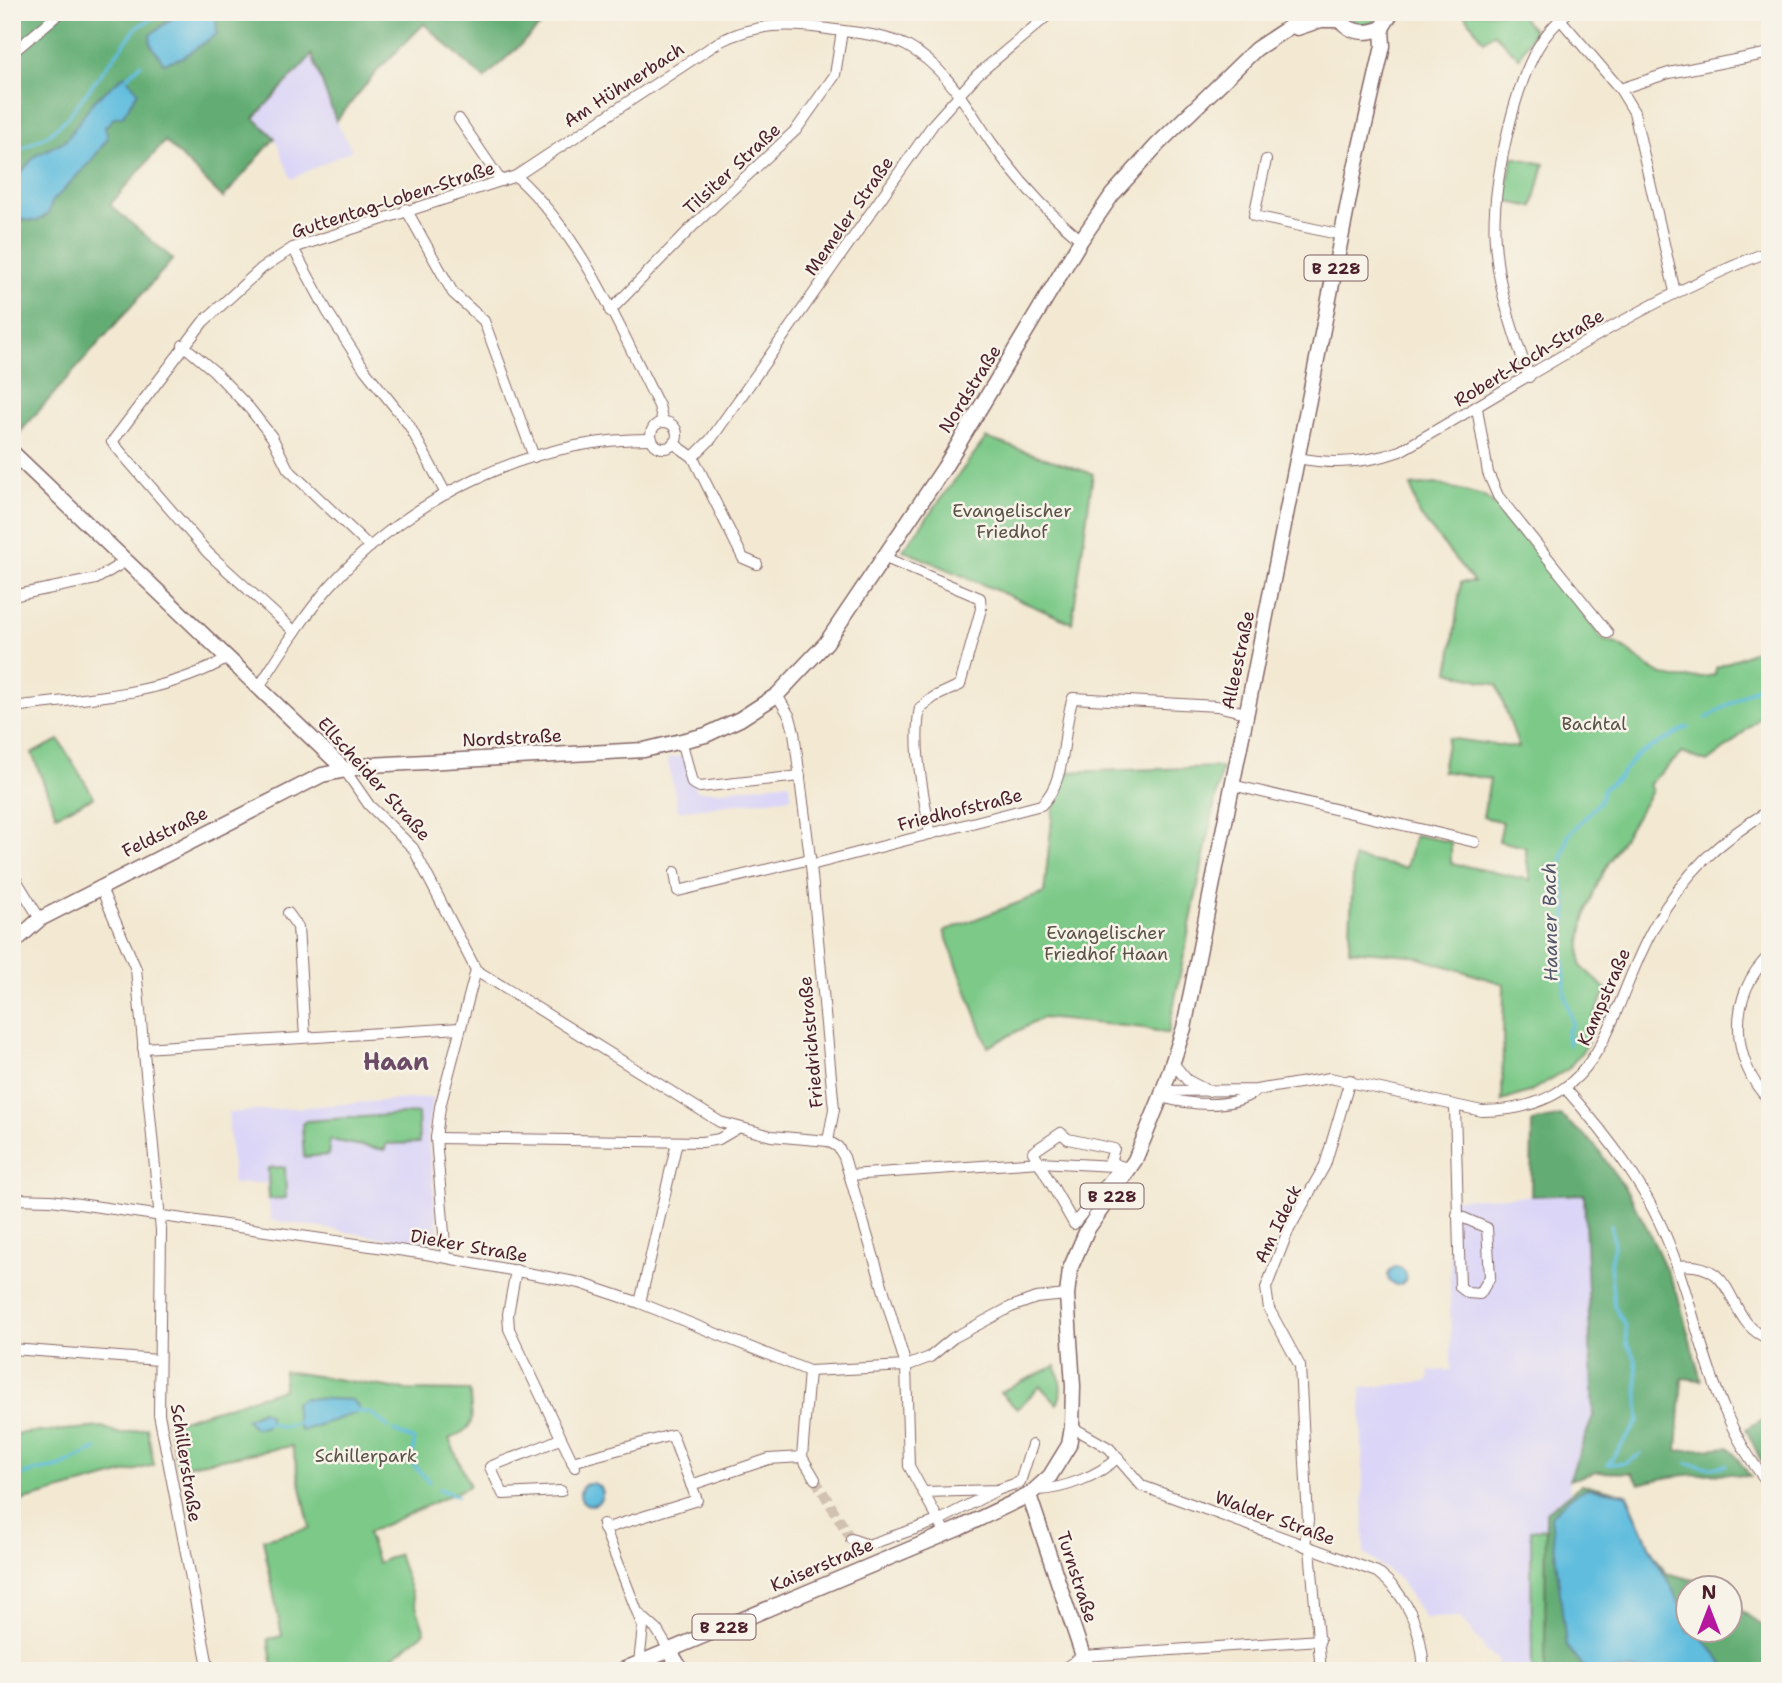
<svg xmlns="http://www.w3.org/2000/svg" width="1782" height="1683" font-family="'Shantell Sans',sans-serif">
  <style>
    .built { fill: #dbd6f7 }
    .green { fill: #7bc988; stroke: #62745a; stroke-width: 2 }
    .forest { fill: #64ad74; stroke: #576650; stroke-width: 2 }
    .water { fill: #60bdde; stroke: #556e84; stroke-width: 2 }
    .lines { fill: none; stroke-linecap: round; stroke-linejoin: round }
    .stream { stroke: #60bdde; stroke-width: 3.5 }
    .street-tunnel { stroke: #d1c1b1; stroke-width: 10; stroke-dasharray: 10 5; stroke-linecap: butt }
    .street-casing { stroke: #856666; stroke-width: 12 }
    .secondary-casing { stroke: #856666; stroke-width: 17 }
    .primary-casing { stroke: #856666; stroke-width: 17 }
    .street { stroke: #fff; stroke-width: 10 }
    .secondary { stroke: #fff; stroke-width: 14 }
    .primary { stroke: #fff; stroke-width: 14 }
    .labels { text-anchor: middle; dominant-baseline: central; stroke-width: 5; stroke-linejoin: round; paint-order: stroke }
    .shield { fill: #f7f3e8; stroke: #7e5f64; stroke-width: 2 }
    .shield-label { font-size: 16px; font-weight: bold; fill: #4a1f2b }
    .street-label { font-size: 18px; fill: #4a1f2b; stroke: #f7f3e8 }
    .park-label { font-size: 18px; fill: #595247; stroke: #f7f3e8 }
    .water-label { font-size: 19px; font-style: italic; fill: #52566a; stroke: #f7f3e8 }
    .district-label { font-size: 24px; font-weight: bold; fill: #6b4b65; stroke: #f7f3e8 }
  </style>
  <rect width="100%" height="100%" fill="#f7f3e8"/>
  <filter id="ink" filterUnits="userSpaceOnUse"><feTurbulence type="fractalNoise" baseFrequency=".0143" numOctaves="2"/><feDisplacementMap in="SourceGraphic" scale="14" xChannelSelector="R" yChannelSelector="G"/><feConvolveMatrix kernelMatrix="1 2 1 2 8 2 1 2 1" color-interpolation-filters="sRGB"/></filter>
  <filter id="wash" filterUnits="userSpaceOnUse"><feTurbulence type="fractalNoise" baseFrequency=".00686" numOctaves="4" result="noise"/><feDisplacementMap in="SourceGraphic" scale="28" xChannelSelector="R" yChannelSelector="G"/><feGaussianBlur stdDeviation="1.57" result="paint"/><feColorMatrix in="noise" values="0 0 0 0 0 0 0 0 0 0 0 0 0 0 0 0 0 1.4 0 .05"/><feComposite in="paint" operator="in"/></filter>
  <g filter="url(#wash)">
    <rect width="100%" height="100%" fill="#f3e9d3"/>
    <!-- built -->
    <g class="built">
      <path d="M312,55L336,121L352,150L291,179L275,138L254,118Z"/>
      <path d="M682,756L697,791H718L790,782L792,797L678,811L667,758Z"/>
      <path d="M433,1097L427,1130L438,1235L429,1245L271,1220L266,1183L233,1184L228,1113Z"/>
      <path d="M1584,1194L1593,1415L1569,1480L1570,1493L1546,1513L1545,1671H1492L1499,1660L1485,1651L1482,1644L1460,1617L1425,1618L1399,1579L1364,1554L1361,1388L1429,1381L1430,1371L1451,1370L1449,1199Z"/>
    </g>
    <!-- green -->
    <g class="green">
      <path d="M1344,12H1383L1371,24H1357Z"/>
      <path d="M1518,12L1534,31L1519,58L1494,33L1484,41L1463,13Z"/>
      <path d="M1513,157L1544,164L1533,207L1504,201Z"/>
      <path d="M986,438L1093,474L1072,623L903,550Z"/>
      <path d="M1437,484L1483,496L1507,514L1603,640C1626,644 1636,659 1655,671C1671,682 1697,678 1715,675L1716,668L1770,644V708L1731,744L1707,762L1682,753L1649,784L1652,791C1620,847 1575,899 1581,966L1606,989L1592,1021L1587,1045L1568,1069L1529,1092L1502,1101L1504,984L1410,955L1349,950L1354,858L1406,868L1415,835L1451,842V863L1530,880L1525,847L1499,841L1503,822L1483,817L1490,779L1442,771L1448,738L1519,748L1497,685L1449,672L1461,582H1474L1418,513L1411,486Z"/>
      <path d="M59,740L94,797L56,815L32,753Z"/>
      <path d="M1222,767L1168,1034L1144,1028L1042,1018L988,1047L944,931L1044,893L1053,810L1065,772Z"/>
      <path d="M418,1113L419,1143L386,1144L385,1150L330,1140L328,1155L304,1157L302,1124L306,1121Z"/>
      <path d="M285,1167L286,1198L269,1199L268,1168Z"/>
      <path d="M1055,1366C1060,1375 1064,1394 1057,1404L1040,1386L1017,1409L1000,1392Z"/>
      <path d="M284,1371L406,1390L470,1391C470,1420 480,1426 449,1439L470,1486L367,1533L378,1563L398,1554L425,1632L389,1660L388,1671H274L268,1639L282,1636L263,1539L310,1528L292,1446L178,1467L168,1424L284,1389Z"/>
      <path d="M102,1427L120,1434L147,1428L154,1465L21,1501L19,1539L12,1541V1434Z"/>
      <path d="M1546,1529L1545,1671H1532L1531,1530Z"/>
    </g>
    <!-- forest -->
    <g class="forest">
      <path d="M12,12H555L484,79L424,24L378,70L336,121L312,55L254,118L275,138L223,198L165,141L110,205L173,259L21,431L12,460Z"/>
      <path d="M1561,1116L1594,1144L1628,1193L1646,1226L1677,1293L1701,1380L1682,1378L1677,1451L1729,1447L1750,1476C1714,1471 1675,1474 1639,1484L1632,1473L1597,1472L1569,1480L1593,1416L1584,1194L1531,1196L1532,1122Z"/>
      <path d="M1770,1415V1472L1762,1463L1746,1429Z"/>
      <path d="M1582,1484L1627,1494L1650,1548L1666,1573L1698,1581L1709,1588H1688V1630H1730V1603L1770,1631V1671H1545L1546,1512Z"/>
    </g>
    <!-- water -->
    <g class="water">
      <path d="M188,12H216L217,34L183,57L164,63L151,45L150,35L174,17Z"/>
      <path d="M125,75L138,92L122,117H115L105,127L108,138L91,161L52,202L48,214L37,221L23,220L12,209V183L35,156L66,140L94,101Z"/>
      <circle cx="1397" cy="1276" r="9"/>
      <path d="M303,1398L352,1400L359,1407L356,1413L301,1431L297,1422L295,1403Z"/>
      <path d="M262,1411L269,1415V1422L265,1427L254,1428L246,1419Z"/>
      <circle cx="591" cy="1494" r="11"/>
      <path d="M1587,1488L1626,1494L1650,1548L1687,1616L1688,1630L1697,1631L1730,1671H1586L1566,1645L1551,1516L1570,1497Z"/>
    </g>
    <g class="lines">
      <!-- stream -->
      <g class="stream">
        <path d="M125,79L141,64"/>
        <path d="M12,157L15,152L48,135L67,118L137,27L164,12"/>
        <path d="M1707,718L1770,679"/>
        <path d="M1569,1045L1567,1032L1573,1024L1565,995L1563,942L1567,910L1560,867L1568,836L1600,801L1604,788L1618,778L1636,756L1688,727"/>
        <path d="M354,1411L371,1413L388,1427"/>
        <path d="M266,1422L283,1427L298,1422"/>
        <path d="M394,1431L414,1440L412,1463L429,1482"/>
        <path d="M1687,1463L1712,1468L1726,1465"/>
        <path d="M1608,1464L1639,1421L1636,1360L1627,1344L1625,1324L1614,1306L1610,1263L1614,1246L1611,1225"/>
        <path d="M1608,1464L1626,1463L1641,1454"/>
        <path d="M12,1479L34,1471L59,1467L96,1449"/>
        <path d="M439,1489L457,1496"/>
      </g>
    </g>
  </g>
  <g filter="url(#ink)">
    <g class="lines">
      <!-- street-tunnel -->
      <path class="street-tunnel" d="M815,1479L851,1539"/>
      <defs>
        <g id="street">
          <path d="M1560,19L1620,89L1634,112L1675,292"/>
          <path d="M12,53L61,12"/>
          <path d="M1620,89L1669,73L1770,53"/>
          <path d="M459,119L501,181"/>
          <path d="M1266,160L1254,216L1342,235"/>
          <path d="M516,176C584,238 618,326 659,406L663,422"/>
          <path d="M406,209L453,293L484,321L534,457"/>
          <path d="M293,248L327,311L365,370L409,425L446,494"/>
          <path d="M610,311L694,225L796,130L835,75L842,31"/>
          <path d="M183,345L214,371L250,409L272,437L288,469L370,547"/>
          <path d="M1529,377C1513,332 1498,289 1495,242C1491,191 1512,94 1537,49C1544,36 1557,22 1568,12"/>
          <path d="M1477,408L1488,473L1498,496L1608,633"/>
          <circle cx="664" cy="435" r="13"/>
          <path d="M673,443L693,457L743,558L757,564"/>
          <path d="M693,457L711,439L934,123L977,75L1052,12"/>
          <path d="M1298,458C1333,465 1367,463 1400,451C1523,382 1638,302 1770,251"/>
          <path d="M883,557L980,598L981,609L960,685L934,697L920,708C912,748 924,794 930,834"/>
          <path d="M12,596L96,579L126,561"/>
          <path d="M295,632L208,553L112,442L203,322L262,268L293,248L516,176L719,42C755,23 789,23 828,29C855,33 883,34 907,46C946,67 967,107 991,142C1016,178 1047,212 1081,240"/>
          <path d="M259,687C281,653 303,617 330,586C410,497 531,438 652,439"/>
          <path d="M777,695L790,717L794,732L811,865L834,1109L828,1141"/>
          <path d="M12,707C86,698 162,696 228,658"/>
          <path d="M682,743L692,783L700,787L800,776"/>
          <path d="M344,769L369,805L413,848L476,970L720,1122L771,1136L828,1141L838,1147L844,1157L906,1366L909,1466L946,1534"/>
          <path d="M1232,785L1475,842"/>
          <path d="M811,865L1041,805C1068,781 1061,732 1073,698L1217,706L1246,713"/>
          <path d="M675,872L678,891L810,859"/>
          <path d="M12,873L40,919"/>
          <path d="M100,886L136,969L161,1230L159,1414L209,1671"/>
          <path d="M288,913L298,927L305,1037"/>
          <path d="M1770,955C1727,994 1730,1062 1770,1101"/>
          <path d="M143,1048L460,1028"/>
          <path d="M1173,1063L1187,1080L1208,1091"/>
          <path d="M1565,1088C1608,1136 1650,1191 1672,1252C1702,1332 1713,1419 1770,1485"/>
          <path d="M1163,1091L1256,1090L1330,1078L1482,1111C1609,1110 1606,1011 1655,925C1685,872 1719,841 1770,810"/>
          <path d="M1161,1097C1191,1105 1229,1110 1256,1091"/>
          <path d="M1455,1107L1460,1287L1468,1293L1480,1294L1490,1277L1487,1228L1457,1215"/>
          <path d="M1061,1133L1068,1139L1114,1149L1110,1161L1120,1166L1074,1224L1033,1152Z"/>
          <path d="M436,1138L702,1142L719,1139L736,1129"/>
          <path d="M849,1175L1040,1162L1131,1167"/>
          <path d="M12,1199L51,1200L426,1254L580,1283L640,1303L809,1371L906,1366L930,1357L953,1338L1011,1307L1036,1298L1067,1295"/>
          <path d="M446,1257L436,1138L440,1107L476,970"/>
          <path d="M1677,1266C1742,1259 1723,1324 1770,1339"/>
          <path d="M516,1270L508,1314L509,1329L575,1467"/>
          <path d="M640,1303L677,1142"/>
          <path d="M12,1349L159,1360"/>
          <path d="M1072,1427L1109,1448L1142,1486L1377,1572C1409,1596 1422,1632 1424,1671"/>
          <path d="M802,1457L815,1479"/>
          <path d="M572,1462L672,1435L697,1500L604,1529"/>
          <path d="M691,1485L769,1459L802,1457L809,1371"/>
          <path d="M1037,1490C1064,1489 1099,1476 1118,1457"/>
          <path d="M561,1491L503,1494L490,1467C515,1456 538,1450 561,1438"/>
          <path d="M924,1492L997,1490L1020,1482L1032,1445"/>
          <path d="M603,1524L643,1627L639,1663"/>
          <path d="M851,1539L868,1545L938,1521L997,1490"/>
          <path d="M1305,1546L1308,1520L1300,1366L1269,1309L1266,1288L1288,1231L1325,1165L1350,1080"/>
          <path d="M1310,1549L1321,1671"/>
          <path d="M638,1613L657,1630L669,1650"/>
          <path d="M1060,1671L1083,1656L1320,1640"/>
        </g>
        <g id="secondary">
          <path d="M1297,28L1321,20H1340"/>
          <path d="M12,452L344,769"/>
          <path d="M12,944L40,919L322,775L370,765L644,750L706,735L740,719L777,695L826,643L944,468L1081,240L1112,195L1158,144L1256,49L1312,12"/>
          <path d="M1029,1495L1088,1671"/>
          <path d="M669,1650L682,1671"/>
        </g>
        <g id="primary">
          <path d="M1335,12C1346,32 1362,36 1382,28L1392,12"/>
          <path d="M620,1671L960,1528L1029,1495L1050,1476L1069,1445L1072,1427L1073,1386L1067,1295L1070,1269L1087,1230L1135,1160L1161,1097L1184,1028L1354,173L1383,46L1382,28"/>
        </g>
      </defs>
      <!-- street casing -->
      <use href="#street" class="street-casing"/>
      <!-- secondary casing -->
      <use href="#secondary" class="secondary-casing"/>
      <!-- primary casing -->
      <use href="#primary" class="primary-casing"/>
      <!-- street -->
      <use href="#street" class="street"/>
      <!-- secondary -->
      <use href="#secondary" class="secondary"/>
      <!-- primary -->
      <use href="#primary" class="primary"/>
    </g>
  </g>
  <g class="labels">
    <!-- shield labels -->
    <g class="shield">
      <rect x="1304.5" y="255.5" width="63" height="25" rx="5"/>
      <rect x="1080.5" y="1183.5" width="63" height="25" rx="5"/>
      <rect x="692.5" y="1614.5" width="63" height="25" rx="5"/>
    </g>
    <g class="shield-label">
      <text x="1336" y="268">B 228</text>
      <text x="1112" y="1196">B 228</text>
      <text x="724" y="1627">B 228</text>
    </g>
    <!-- street labels -->
    <g class="street-label">
      <text transform="translate(624 85) rotate(-33)">Am Hühnerbach</text>
      <text transform="translate(732 169) rotate(-43)">Tilsiter Straße</text>
      <text transform="translate(393 200) rotate(-18)">Guttentag-Loben-Straße</text>
      <text transform="translate(849 216) rotate(-55)">Memeler Straße</text>
      <text transform="translate(1529 358) rotate(-31)">Robert-Koch-Straße</text>
      <text transform="translate(970 389) rotate(-58)">Nordstraße</text>
      <text transform="translate(1238 660) rotate(-78)">Alleestraße</text>
      <text transform="translate(512 738) rotate(-3)">Nordstraße</text>
      <text transform="translate(374 779) rotate(48)">Ellscheider Straße</text>
      <text transform="translate(960 810) rotate(-14)">Friedhofstraße</text>
      <text transform="translate(165 832) rotate(-26)">Feldstraße</text>
      <text transform="translate(1604 997) rotate(-66)">Kampstraße</text>
      <text transform="translate(811 1042) rotate(-95)">Friedrichstraße</text>
      <text transform="translate(1278 1224) rotate(-64)">Am Ideck</text>
      <text transform="translate(469 1246) rotate(10)">Dieker Straße</text>
      <text transform="translate(186 1463) rotate(81)">Schillerstraße</text>
      <text transform="translate(1275 1518) rotate(20)">Walder Straße</text>
      <text transform="translate(822 1565) rotate(-23)">Kaiserstraße</text>
      <text transform="translate(1077 1577) rotate(72)">Turnstraße</text>
    </g>
    <!-- park labels -->
    <g class="park-label">
      <text x="1012" y="511">Evangelischer<tspan x="1012" dy="21">Friedhof</tspan></text>
      <text x="1594" y="724">Bachtal</text>
      <text x="1106" y="933">Evangelischer<tspan x="1106" dy="21">Friedhof Haan</tspan></text>
      <text x="366" y="1456">Schillerpark</text>
    </g>
    <!-- water labels -->
    <g class="water-label">
      <text transform="translate(1550 922) rotate(-91)">Haaner Bach</text>
    </g>
    <!-- district labels -->
    <g class="district-label">
      <text x="396" y="1062">Haan</text>
    </g>
  </g>
  <!-- margin -->
  <rect width="1782" height="1683" fill="none" stroke="#f7f3e8" stroke-width="42"/>
  <!-- north arrow -->
  <g transform="translate(1709 1609)"><circle r="33" fill="#f7f3e8" stroke="#b29e9c" stroke-width="2"/>
  <path d="M0-5L12 26L0 18L-12 26Z" fill="#b5179e"/>
  <text y="-10" font-size="19" font-weight="bold" text-anchor="middle" fill="#4a1f2b">N</text>
  </g>
</svg>
